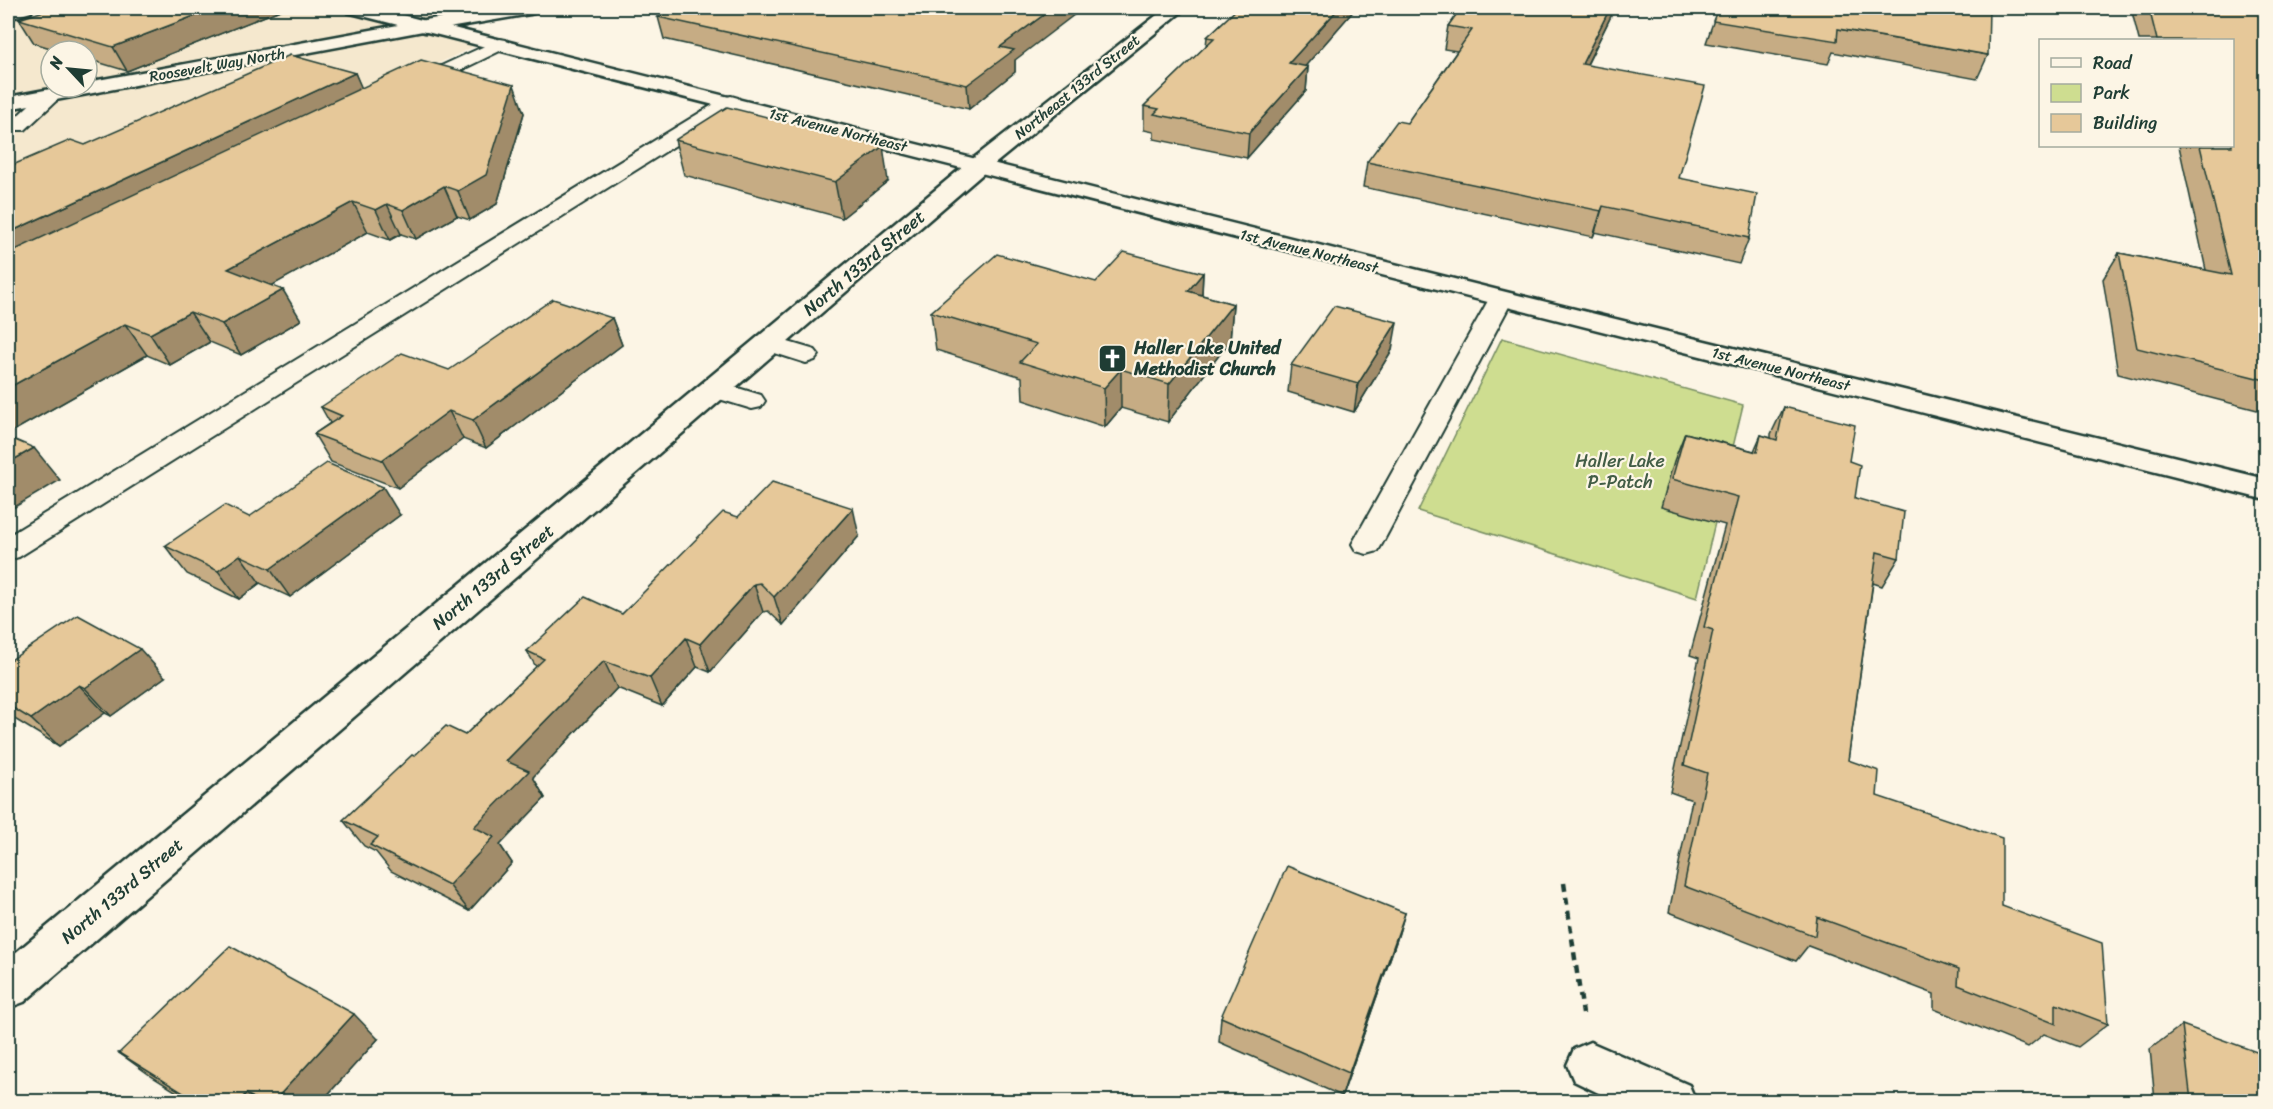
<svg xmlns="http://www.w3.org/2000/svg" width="2273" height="1109" font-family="Sriracha,sans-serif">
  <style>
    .built { fill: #f5e8ce; fill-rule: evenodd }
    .green { fill: #cedd90; stroke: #768d62; stroke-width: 1.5 }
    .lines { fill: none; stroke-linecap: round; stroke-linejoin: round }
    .lane-casing { stroke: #1f3d34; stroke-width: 4 }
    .street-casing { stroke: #1f3d34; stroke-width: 5 }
    .secondary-casing { stroke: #1f3d34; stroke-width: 5 }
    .path { stroke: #1f3d34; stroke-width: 4.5; stroke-dasharray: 8 6; stroke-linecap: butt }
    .lane { fill: #fcf5e5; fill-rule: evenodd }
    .street { fill: #fcf5e5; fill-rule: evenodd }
    .secondary { fill: #fcf5e5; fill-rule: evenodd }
    .wall { fill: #c6ac84; stroke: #1f3d34; stroke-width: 1.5 }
    .shaded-wall { fill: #a18c6b; stroke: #1f3d34; stroke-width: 1.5 }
    .building { fill: #e6c899; stroke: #1f3d34; stroke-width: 1.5 }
    .labels { text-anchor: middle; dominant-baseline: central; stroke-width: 4.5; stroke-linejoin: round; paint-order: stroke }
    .far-street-label { font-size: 15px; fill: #1f3d34; stroke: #fcf5e5 }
    .street-label { font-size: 18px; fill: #1f3d34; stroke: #fcf5e5 }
    .poi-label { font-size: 18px; font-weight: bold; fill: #1f3d34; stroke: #fcf5e5; text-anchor: start }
    .park-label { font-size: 18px; fill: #425d46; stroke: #fcf5e5 }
  </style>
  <rect width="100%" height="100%" fill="#fcf5e5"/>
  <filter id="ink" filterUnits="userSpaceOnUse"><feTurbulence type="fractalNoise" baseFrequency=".0167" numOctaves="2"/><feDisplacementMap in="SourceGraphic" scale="12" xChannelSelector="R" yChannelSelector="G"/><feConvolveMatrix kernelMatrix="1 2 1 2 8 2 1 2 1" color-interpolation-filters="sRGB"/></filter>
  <g filter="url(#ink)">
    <!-- built -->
    <path class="built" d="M47,8H530L427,26L486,41L8,266V21ZM51,51H87V87H51Z"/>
    <!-- green -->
    <path class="green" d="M1502,338L1743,405L1697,598L1418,511Z"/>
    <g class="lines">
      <defs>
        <g id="lane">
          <path d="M347,8H364L356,13L349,12Z"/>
          <path d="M500,39L506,40L509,44L506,48L420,90H406L404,86L406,82Z"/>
          <path d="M51,89L58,91L60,95L58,99L25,130H11L8,126L11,122L44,91Z"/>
          <path d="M731,96L738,98L741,102L738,106L19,557L8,560V536L724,98Z"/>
          <path d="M1501,292L1509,294L1513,299L1382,544L1378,551L1367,554L1356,551L1352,544L1489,299L1493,294Z"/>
          <path d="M768,336L815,350L819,355L815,360L806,363L759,348L756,343L759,338Z"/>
          <path d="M715,381L761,395L765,401L761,407L752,409L706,395L702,389L706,383Z"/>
        </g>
        <g id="street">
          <path d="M8,8H33L31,12L8,19Z"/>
          <path d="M500,8H539L537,12L530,14L425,32L418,30L415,26L418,22L425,20Z"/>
          <path d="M1166,8H1186L986,171L24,1002L8,1008V959L970,161Z"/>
          <path d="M1590,1042L1689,1085L1696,1102H1617L1574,1081L1567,1065L1574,1049Z"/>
        </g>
        <path id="secondary" d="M345,8H374L1506,292L2266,479V500L423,31L8,109V97L61,87H87V82L398,25L347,12Z"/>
      </defs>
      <!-- lane casing -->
      <use href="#lane" class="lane-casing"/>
      <!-- street casing -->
      <use href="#street" class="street-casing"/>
      <!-- secondary casing -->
      <use href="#secondary" class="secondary-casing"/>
      <!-- path -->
      <path class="path" d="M1564,883L1583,1014"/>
      <!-- lane -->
      <use href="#lane" class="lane"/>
      <!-- street -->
      <use href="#street" class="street"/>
      <!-- secondary -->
      <use href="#secondary" class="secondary"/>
    </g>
    <!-- wall -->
    <g class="wall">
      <path d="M285,8L127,71L87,59V51H60L34,43L19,19Z"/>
      <path d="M1238,8H1356L1304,67H1308L1306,91L1247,158L1154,139V132L1144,130V106L1206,46L1207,37Z"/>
      <path d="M1461,8H1615L1587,65L1679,178L1749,238L1739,264L1595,232L1593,237L1363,187L1367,162L1407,123L1457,51L1444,49L1448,26Z"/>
      <path d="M1718,8L1988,55L1977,79L1833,52L1828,64L1706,43Z"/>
      <path d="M2131,8H2258L2265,25V412L2118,374L2103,279L2119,253L2206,270L2179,146H2232V40H2139Z"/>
      <path d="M658,17L1015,60V72L969,109L664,39Z"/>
      <path d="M355,73L361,88L524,113L497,204L470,220L457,216L416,239L401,234L390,240L368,232L272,285L301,320L241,355L210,342L170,365L147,355L8,434V167L85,145Z"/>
      <path d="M675,140L888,181L842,218L684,175Z"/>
      <path d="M1203,273L1202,295L1233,304L1230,341L1168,422L1121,408L1105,427L1023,400L1022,377L936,350L931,312L1096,282Z"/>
      <path d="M612,318L622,345L486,448L463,439L398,488L331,462L314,434L330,423L321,407L449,370Z"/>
      <path d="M1392,350L1354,412L1288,392L1291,365Z"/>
      <path d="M1784,407L1849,461L1855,498L1899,558L1882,586L1873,583L1848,760L1877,796L2002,906L2108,1024L2078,1047L2044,1034L2028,1047L1934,1009V994L1808,946L1796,961L1669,912L1692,800L1670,792L1699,658L1690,655L1725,525L1661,507L1674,461L1685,433L1754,451L1761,435L1771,438V434Z"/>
      <path d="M400,515L290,597L260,583L239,599L187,574L165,546L249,517Z"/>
      <path d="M738,517L859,536L783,625L768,611L763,612L710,672L697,667L662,706L617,688L533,777L545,798L500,845L512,863L469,911L391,871L376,852L364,846L343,820L414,756L465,735L536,667L527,651L622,614Z"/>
      <path d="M8,662L165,677L111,716L105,713L59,746L8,715Z"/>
      <path d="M1405,913L1397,939L1342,1096L1219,1042L1221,1017Z"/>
      <path d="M2182,1025L2265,1101H2155L2150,1049Z"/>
      <path d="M378,1039L322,1101H191L151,1076L119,1053Z"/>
    </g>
    <!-- shaded-wall -->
    <g class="shaded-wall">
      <path d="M215,8H285L127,71L113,47Z"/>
      <path d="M1053,8H1083L1015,60V72L969,109L967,85L1000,47Z"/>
      <path d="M1339,8H1356L1287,87L1289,63Z"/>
      <path d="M1610,8H1615L1575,88L1582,64Z"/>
      <path d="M1308,67L1306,91L1247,158L1249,133Z"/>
      <path d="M355,73L367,100L8,260V233Z"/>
      <path d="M514,85L524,113L497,204L470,220L458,191Z"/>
      <path d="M883,146L888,181L842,218L835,182Z"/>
      <path d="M444,186L457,216L416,239L403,210Z"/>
      <path d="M353,202L368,232L246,300L228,269Z"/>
      <path d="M387,204L401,234L390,240L376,210Z"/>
      <path d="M1603,206L1595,232L1593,237L1601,211Z"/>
      <path d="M1203,273L1201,310L1188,291Z"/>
      <path d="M283,290L301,320L241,355L222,324Z"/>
      <path d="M1233,304L1230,341L1168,422L1169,384Z"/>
      <path d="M190,312L210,342L170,365L150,334Z"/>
      <path d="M612,318L622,345L486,448L473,420Z"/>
      <path d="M1397,322L1392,350L1354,412L1358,384Z"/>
      <path d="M125,324L147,355L8,434V388Z"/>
      <path d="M1121,369V408L1105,427L1104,388Z"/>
      <path d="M449,411L463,439L398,488L382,460Z"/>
      <path d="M34,448L60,480L8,511V463Z"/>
      <path d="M383,487L400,515L290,597L270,569Z"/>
      <path d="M853,508L859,536L783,625L774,597Z"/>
      <path d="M240,555L260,583L239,599L218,571Z"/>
      <path d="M754,584L763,612L710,672L700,644Z"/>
      <path d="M686,638L697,667L662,706L650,678Z"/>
      <path d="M140,649L165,677L111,716L85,688Z"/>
      <path d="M604,661L617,688L533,777L545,798L500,845L512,863L469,911L449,885L474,827L506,761Z"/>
      <path d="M79,685L105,713L59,746L31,719Z"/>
      <path d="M1405,913L1397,939L1342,1096L1349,1073Z"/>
      <path d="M354,1014L378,1039L322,1101H274Z"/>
      <path d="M246,1094L256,1101H239Z"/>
    </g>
    <!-- building -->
    <g class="building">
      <path d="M53,8H215L113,47L19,19Z"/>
      <path d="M676,8H1053L1000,47L1014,50L967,85L658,17Z"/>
      <path d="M1238,8H1339L1289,63L1308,67L1249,133L1154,114L1159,109L1144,106L1214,38L1207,37Z"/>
      <path d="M1461,8H1610L1582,64L1705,86L1679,178L1757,194L1749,238L1603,206L1601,211L1367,162L1397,121L1407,123L1472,30L1448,26Z"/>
      <path d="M1718,8H1989L1988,55L1838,29L1837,41L1713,21Z"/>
      <path d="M2149,8H2258L2265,25V38H2264L2265,43V380L2137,348L2119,253L2231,275L2200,146H2232V40H2157Z"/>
      <path d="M290,55L355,73L8,233V167L71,140L85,145Z"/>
      <path d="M421,60L514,85L486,175L458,191L444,186L403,210L387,204L376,210L353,202L228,269L283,290L222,324L190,312L150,334L125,324L8,388V251L11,252Z"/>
      <path d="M727,107L883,146L835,182L675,140Z"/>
      <path d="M1124,252L1203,273L1188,291L1233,304L1169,384L1121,369L1104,388L1020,362L1037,344L931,312L997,254L1096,282Z"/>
      <path d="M553,299L612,318L473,420L449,411L382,460L314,434L342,416L321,407L402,353L449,370Z"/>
      <path d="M1334,306L1397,322L1358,384L1291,365Z"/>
      <path d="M1784,407L1855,425L1849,461L1860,465L1855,498L1904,512L1899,558L1877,552L1848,760L1879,771L1877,796L2002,838V906L2102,943L2108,1024L2056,1004V1024L1958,985L1959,969L1817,917L1815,936L1684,886L1707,773L1684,765L1713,630L1704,627L1738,497L1672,479L1685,433L1757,452L1761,435L1777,440Z"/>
      <path d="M8,437L34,448L8,463Z"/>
      <path d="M327,463L383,487L270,569L240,555L218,571L165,546L225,505L249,517Z"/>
      <path d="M772,482L853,508L774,597L760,583L754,584L700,644L686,638L650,678L604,661L506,761L529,771L474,827L494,837L449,885L370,845L378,837L343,820L412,755L414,756L446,726L465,735L544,659L527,651L585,597L622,614L723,512L738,517Z"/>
      <path d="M78,615L140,649L85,688L79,685L31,719L8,705V662Z"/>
      <path d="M1287,866L1405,913L1349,1073L1221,1017Z"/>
      <path d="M230,946L354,1014L274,1101H260L246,1094L239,1101H196L119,1053Z"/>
      <path d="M2182,1025L2265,1055V1101H2191Z"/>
    </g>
  </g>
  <!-- icons -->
  <defs>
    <symbol id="church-square" viewBox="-11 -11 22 22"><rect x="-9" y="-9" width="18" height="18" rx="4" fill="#1f3d34" stroke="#fcf5e5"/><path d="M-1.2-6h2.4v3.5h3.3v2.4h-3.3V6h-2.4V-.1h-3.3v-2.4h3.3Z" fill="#fff"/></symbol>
  </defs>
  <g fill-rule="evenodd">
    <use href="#church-square" x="1096" y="342" width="33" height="33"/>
  </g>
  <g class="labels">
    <!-- far-street labels -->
    <g class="far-street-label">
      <text transform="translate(217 65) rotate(-10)">Roosevelt Way North</text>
      <text transform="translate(1077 87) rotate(-39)">Northeast 133rd Street</text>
      <text transform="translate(838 130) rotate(14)">1st Avenue Northeast</text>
      <text transform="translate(1309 251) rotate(14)">1st Avenue Northeast</text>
      <text transform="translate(1781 369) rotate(14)">1st Avenue Northeast</text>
    </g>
    <!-- street labels -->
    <g class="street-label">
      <text transform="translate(864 263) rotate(-40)">North 133rd Street</text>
      <text transform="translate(493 577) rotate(-40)">North 133rd Street</text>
      <text transform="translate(122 891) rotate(-40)">North 133rd Street</text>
    </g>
    <!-- poi labels -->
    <g class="poi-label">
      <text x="1134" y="348">Haller Lake United<tspan x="1134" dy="21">Methodist Church</tspan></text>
    </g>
    <!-- park labels -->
    <g class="park-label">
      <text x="1620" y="461">Haller Lake<tspan x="1620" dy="21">P-Patch</tspan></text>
    </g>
  </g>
  <!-- margin -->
  <rect width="2273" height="1109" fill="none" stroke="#fcf5e5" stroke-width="30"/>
  <rect x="15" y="15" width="2243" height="1079" fill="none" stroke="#1f3d34" stroke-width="2" filter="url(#ink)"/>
  <!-- legend -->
  <rect x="2039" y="39" width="195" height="108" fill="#fcf5e5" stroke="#a4ab9e" stroke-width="1.5"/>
  <rect x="2051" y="58" width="30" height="9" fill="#fcf5e5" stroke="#a4ab9e" stroke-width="1.5"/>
  <text x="2093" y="69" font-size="18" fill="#1f3d34">Road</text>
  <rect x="2051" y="84" width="30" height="18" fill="#cedd90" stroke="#a4ab9e" stroke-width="1.5"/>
  <text x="2093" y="99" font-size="18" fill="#1f3d34">Park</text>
  <rect x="2051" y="114" width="30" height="18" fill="#e6c899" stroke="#a4ab9e" stroke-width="1.5"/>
  <text x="2093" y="129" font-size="18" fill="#1f3d34">Building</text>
  <!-- north arrow -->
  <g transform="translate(69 69) rotate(296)"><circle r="28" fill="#fcf5e5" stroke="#a4ab9e" stroke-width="1.5"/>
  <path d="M0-4.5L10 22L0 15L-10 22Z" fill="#1f3d34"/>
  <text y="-9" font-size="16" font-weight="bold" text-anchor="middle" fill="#1f3d34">N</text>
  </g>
</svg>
